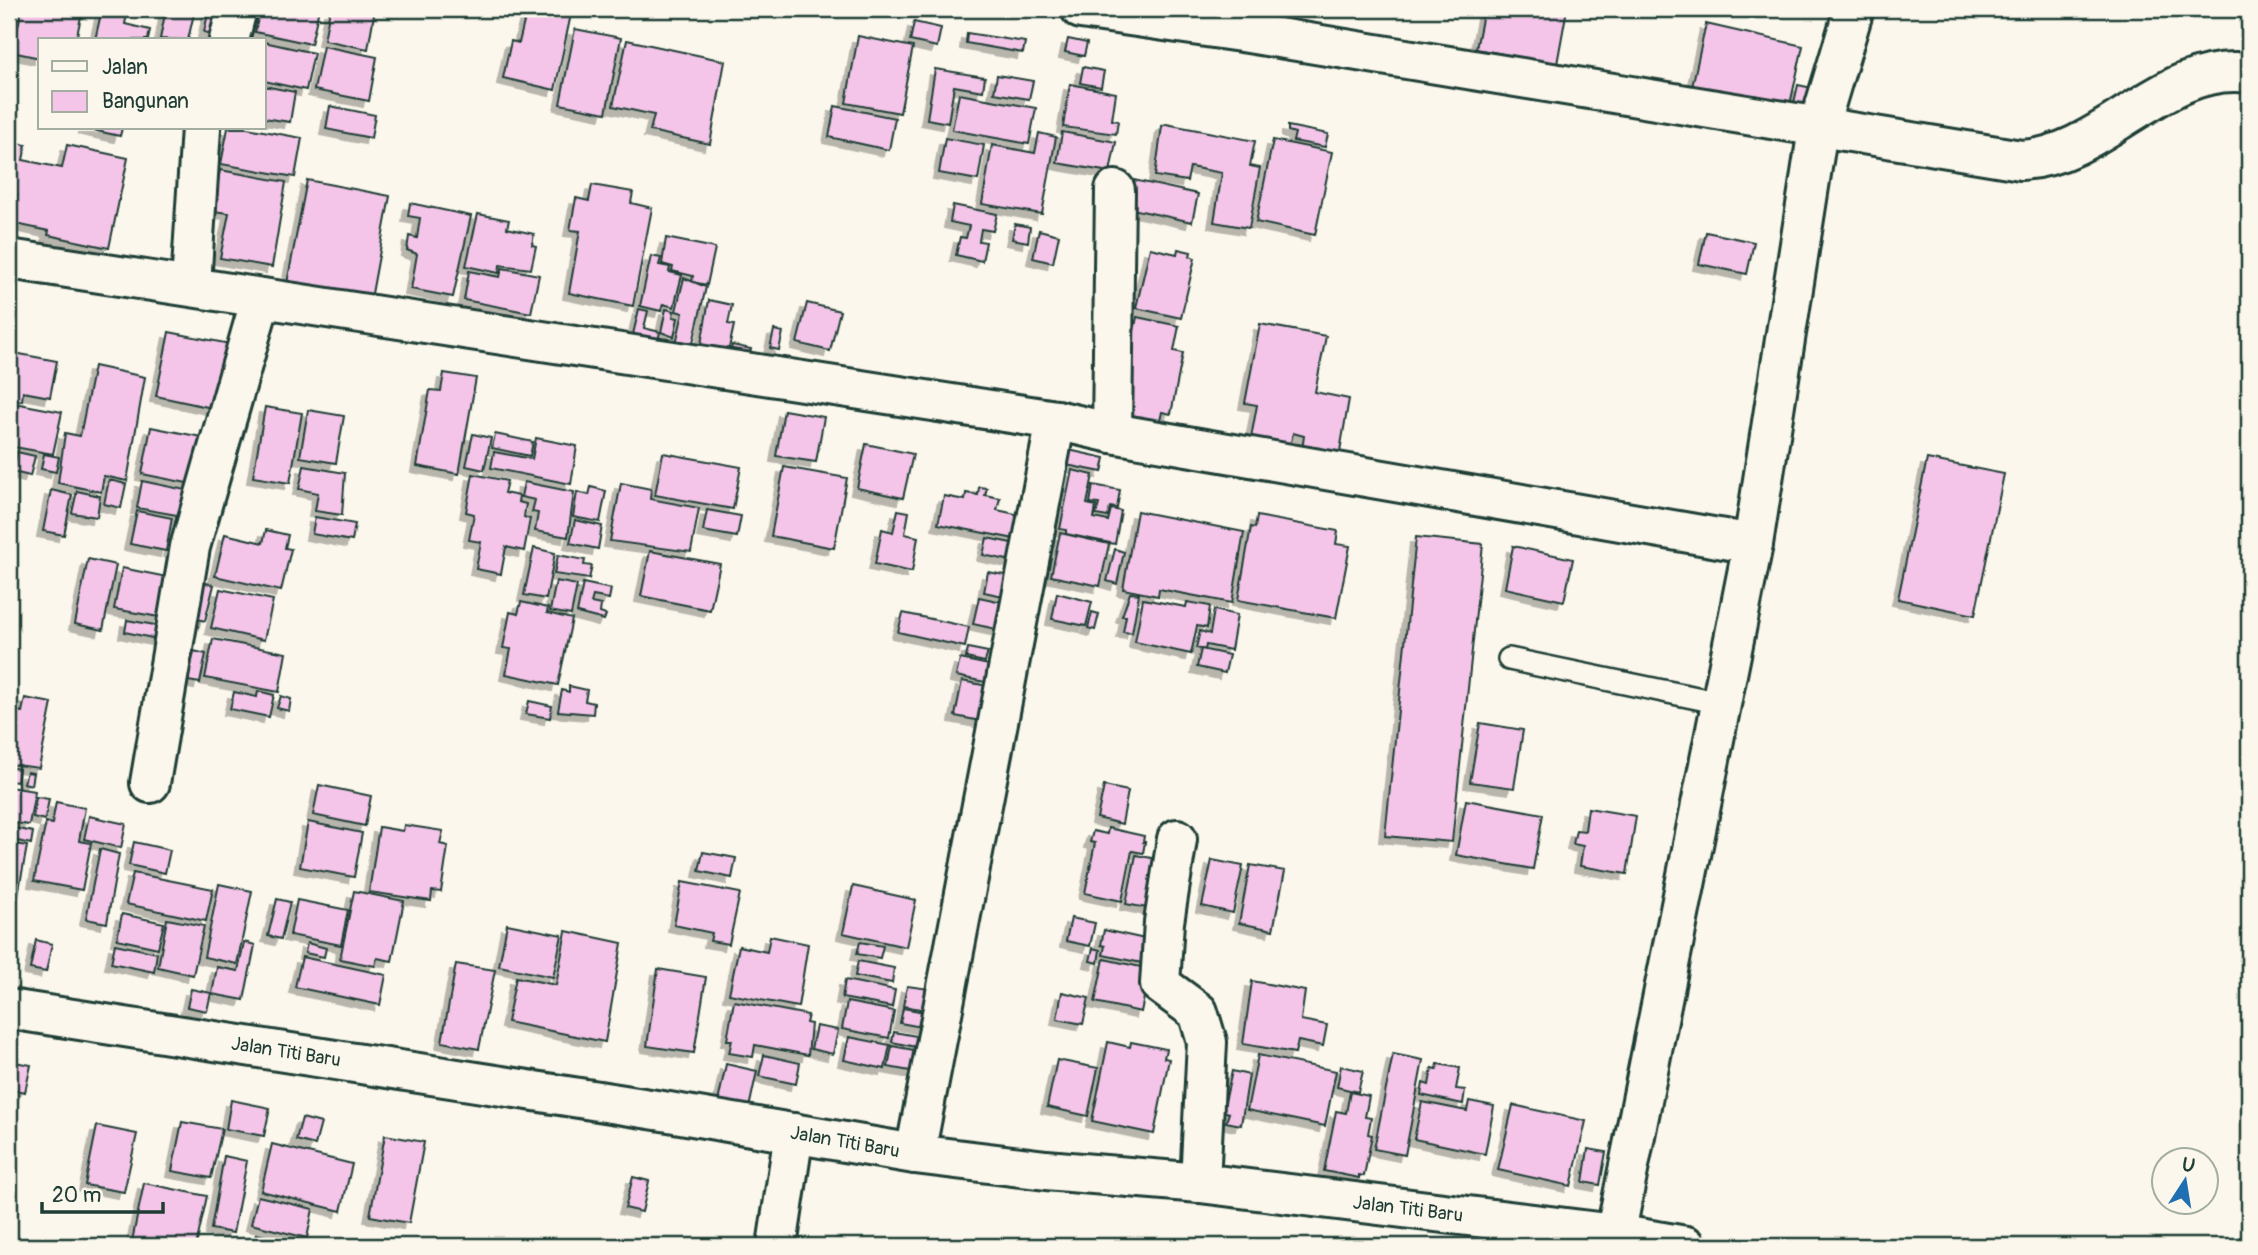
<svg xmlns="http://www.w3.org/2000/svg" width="2258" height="1255" font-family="Pangolin,sans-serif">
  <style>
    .building { fill: #f4c5e9; stroke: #1f3d34; stroke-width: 2; filter: url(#shadow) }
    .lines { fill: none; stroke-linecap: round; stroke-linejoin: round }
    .lane-casing { stroke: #1f3d34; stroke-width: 26 }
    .street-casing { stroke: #1f3d34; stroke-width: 44 }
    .secondary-casing { stroke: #1f3d34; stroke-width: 44 }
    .lane { stroke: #fbf7ec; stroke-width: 21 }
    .street { stroke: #fbf7ec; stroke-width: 38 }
    .secondary { stroke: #fbf7ec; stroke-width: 38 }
    .labels { text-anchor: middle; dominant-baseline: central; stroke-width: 6; stroke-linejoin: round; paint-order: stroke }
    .street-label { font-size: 19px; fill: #1f3d34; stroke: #fbf7ec }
  </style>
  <defs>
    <filter id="shadow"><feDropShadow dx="-6" dy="6" stdDeviation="0" flood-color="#0004"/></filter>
  </defs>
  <rect width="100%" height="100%" fill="#fbf7ec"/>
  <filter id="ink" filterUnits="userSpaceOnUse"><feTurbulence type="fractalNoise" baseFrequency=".0143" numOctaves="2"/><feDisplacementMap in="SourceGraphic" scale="14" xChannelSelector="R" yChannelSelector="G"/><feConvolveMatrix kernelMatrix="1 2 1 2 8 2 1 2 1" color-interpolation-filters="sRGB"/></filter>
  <g filter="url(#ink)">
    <!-- building -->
    <g class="building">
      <path d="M22,9H65L82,12L76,40H40V58L12,52Z"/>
      <path d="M102,9H128L125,24L150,30L148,40H95Z"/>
      <path d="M166,9H195L188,40L160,39Z"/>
      <path d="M209,9H230L224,37L204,32Z"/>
      <path d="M260,9H319L311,44L255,32Z"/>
      <path d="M330,9H375L368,49L324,40Z"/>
      <path d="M527,9L571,14L555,90L503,78L511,41L519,43Z"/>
      <path d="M1484,9H1567L1557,64L1476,49Z"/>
      <path d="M914,22L941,28L937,47L910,41Z"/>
      <path d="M1706,24L1803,46L1789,109L1692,87Z"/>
      <path d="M575,29L621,38L606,113L560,104Z"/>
      <path d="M967,33L1025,42L1023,53L966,43Z"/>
      <path d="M858,36L913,47L900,113L846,103Z"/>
      <path d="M1068,39L1087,43L1084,56L1065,52Z"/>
      <path d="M627,40L725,61L710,144L650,131L654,115L613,106Z"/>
      <path d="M264,42L314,53L306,90L264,81Z"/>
      <path d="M323,46L377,57L369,101L314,90Z"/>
      <path d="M1083,67L1104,71L1101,87L1080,83Z"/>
      <path d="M935,69L985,77L983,91L954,86L948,123L927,119Z"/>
      <path d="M997,75L1033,81L1029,99L994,93Z"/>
      <path d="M1070,84L1116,93L1112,120L1118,121L1116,134L1063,127Z"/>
      <path d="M1798,85L1822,90L1817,112L1793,107Z"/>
      <path d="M264,86L295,92L290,122L264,118Z"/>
      <path d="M959,94L1036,108L1029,144L952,130Z"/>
      <path d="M330,106L375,115L371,138L326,129Z"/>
      <path d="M835,106L895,118L889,150L829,137Z"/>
      <path d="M1166,124L1255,141L1250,166L1260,168L1249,228L1214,222L1222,173L1190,167L1187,181L1155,176L1162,126Z"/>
      <path d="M1288,126L1328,134L1325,147L1293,141L1295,133L1288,131Z"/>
      <path d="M83,128H122L120,136Z"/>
      <path d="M228,128H247L302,138L295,177L221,164Z"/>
      <path d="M1062,132L1116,142L1110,172L1057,163Z"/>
      <path d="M1039,133L1056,137L1042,214L982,204L992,145L1035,153Z"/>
      <path d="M945,138L984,145L978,180L939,173Z"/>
      <path d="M1273,140L1332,152L1315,235L1256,222Z"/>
      <path d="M9,141L26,145L23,160L62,168L67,145L128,158L109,248L48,235L49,231L11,223L17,194L9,192Z"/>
      <path d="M220,170L286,182L272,267L220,258L229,213L213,211Z"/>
      <path d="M1129,179L1198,194L1192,222L1123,207Z"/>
      <path d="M307,180L390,196L371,299L287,283Z"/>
      <path d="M592,185L633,192L631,203L652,208L633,306L569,293L580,231L570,230L576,198L589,201Z"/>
      <path d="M410,203L471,216L453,297L411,289L417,254L407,250L409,236L417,238L420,218L408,216Z"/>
      <path d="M953,205L997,214L993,231L981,229L979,241L986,242L982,261L956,255L960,237L966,238L969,226L950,222Z"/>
      <path d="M478,214L509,220L507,228L534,234L532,245L536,246L531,269L500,265L499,273L466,266Z"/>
      <path d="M1015,224L1030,227L1028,242L1012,239Z"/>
      <path d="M1039,230L1059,235L1053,263L1033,258Z"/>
      <path d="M1706,232L1754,242L1747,274L1699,264Z"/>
      <path d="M666,238L715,248L707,285L692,282L693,276L672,271L673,267L662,264Z"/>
      <path d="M1150,248L1177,254L1178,249L1191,252L1190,256L1195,258L1181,318L1136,308Z"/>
      <path d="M651,256L661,258L659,265L670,267L669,272L682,275L674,307L663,304L661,311L640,306Z"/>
      <path d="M502,268L539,275L531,313L464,300L469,271L500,277Z"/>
      <path d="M684,278L706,287L690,356L674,352L683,313L676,311Z"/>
      <path d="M709,300L732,305L728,324L734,325L726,362L699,355Z"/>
      <path d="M807,303L840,311L830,351L797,343Z"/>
      <path d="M639,309L648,311L644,328L660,332L655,353L630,347Z"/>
      <path d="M666,309L674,311L673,317L678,318L674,337L661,332Z"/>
      <path d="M1137,317L1179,326L1174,351L1183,353L1171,414L1162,412L1160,421L1117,413Z"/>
      <path d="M1260,324L1326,336L1315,392L1349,399L1339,457L1302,450L1304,436L1293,433L1288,456L1249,449L1257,405L1245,403Z"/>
      <path d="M774,330L783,332L779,350L770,348Z"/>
      <path d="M169,332L230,344L217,409L156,396Z"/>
      <path d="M732,345L751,349L750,354H730Z"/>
      <path d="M9,352L57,361L50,397L23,392L22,401L9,398Z"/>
      <path d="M94,366L145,377L127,481L104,476L101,492L58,483L65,433L80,436Z"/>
      <path d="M444,373L476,378L459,474L417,466L430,390L441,391Z"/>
      <path d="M9,402L62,412L53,454L9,446Z"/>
      <path d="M265,407L302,413L290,483L253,477Z"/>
      <path d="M308,410L344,416L336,463L300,457Z"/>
      <path d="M784,410L824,417L816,462L776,456Z"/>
      <path d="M151,427L212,439L202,486L142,474Z"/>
      <path d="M473,434L491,438L484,470L466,466Z"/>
      <path d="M495,434L533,442L530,456L492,448Z"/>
      <path d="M536,438L577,446L571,484L491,468L494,452L532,459Z"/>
      <path d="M866,444L913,454L903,498L857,488Z"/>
      <path d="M1064,449L1105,458L1102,472L1061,464Z"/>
      <path d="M17,452L35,456L30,476L13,472Z"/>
      <path d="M663,453L741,467L733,509L655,495Z"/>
      <path d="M44,454L59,457L56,472L41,469Z"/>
      <path d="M1927,459L2004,474L1975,615L1898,599Z"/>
      <path d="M304,466L345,473L342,515L315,511L318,493L299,489Z"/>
      <path d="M784,467L847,478L834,548L771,536Z"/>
      <path d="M1072,470L1093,475L1087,504L1096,506L1094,518L1108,521L1111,509L1121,511L1115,544L1066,534V530L1060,529Z"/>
      <path d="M473,474L507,481L504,493L519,496L518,502L526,504L524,517L530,519L524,551L506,547L501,574L476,569L481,542L469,540L474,514L466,512Z"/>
      <path d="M109,480L126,484L121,508L104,504Z"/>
      <path d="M142,481L200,493L186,554L169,551L177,515L137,508Z"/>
      <path d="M524,482L574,492L568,537L535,531L538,513L532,512L535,500L521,497Z"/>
      <path d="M621,483L651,489L650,499L699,508L691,552L610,541Z"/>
      <path d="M1093,485L1120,490L1117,508L1110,507L1108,517L1096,515L1099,504L1090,503Z"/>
      <path d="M591,487L606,491L600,522L573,517L577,492L589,495Z"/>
      <path d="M979,487L987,488L985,495L1000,498L997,510L1025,516L1020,540L938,524L944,496L965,500L966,493L978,495Z"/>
      <path d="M51,490L72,495L64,535L43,531Z"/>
      <path d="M77,491L100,496L97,517L72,513Z"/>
      <path d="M707,510L741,516L737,537L703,531Z"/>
      <path d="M898,510L909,512L905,534L918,537L912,572L875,564L882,529L893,532Z"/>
      <path d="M137,511L172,518L166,551L130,544Z"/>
      <path d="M1137,511L1244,532L1232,603L1159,589L1158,596L1123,589Z"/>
      <path d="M1257,516L1338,531L1336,544L1350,546L1336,618L1238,600L1251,527L1255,528Z"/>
      <path d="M315,517L355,524L352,541L312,534Z"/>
      <path d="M575,520L602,526L598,549L570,543Z"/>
      <path d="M266,530L288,535L285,548L291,549L281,591L215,576L225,534L263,543Z"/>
      <path d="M1060,533L1109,544L1100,586L1051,576Z"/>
      <path d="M1416,537L1483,544L1452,842L1385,836Z"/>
      <path d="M987,538L1026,546L1022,563L983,555Z"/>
      <path d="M1513,546L1573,559L1564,601L1505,588Z"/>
      <path d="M534,548L555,553L546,599L524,595Z"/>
      <path d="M1115,549L1124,552L1117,584L1107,581Z"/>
      <path d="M650,551L720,564L710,610L641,596Z"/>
      <path d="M558,555L585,560L584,565L592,566L589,579L554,574Z"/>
      <path d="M88,559L116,565L103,630L75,624Z"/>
      <path d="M122,568L167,577L159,617L114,609Z"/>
      <path d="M988,572L1021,578L1017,599L984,592Z"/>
      <path d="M556,581L577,585L571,615L550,611Z"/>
      <path d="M202,582L214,585L205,621L194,618Z"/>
      <path d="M583,583L611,589L609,599L593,596L591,603L601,605L600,613L606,615L604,620L577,613Z"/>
      <path d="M220,589L273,600L264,640L211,628Z"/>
      <path d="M1057,593L1092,602L1086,626L1052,619Z"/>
      <path d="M1130,593L1139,594L1132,633L1123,632L1126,616H1122Z"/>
      <path d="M979,597L1016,605L1010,632L973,624Z"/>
      <path d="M1143,599L1186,607L1187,602L1210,606L1207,628L1197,626L1191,654L1135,642Z"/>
      <path d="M521,602L548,608L547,613L572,619L558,685L506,674L511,649L503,648L510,612L518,614Z"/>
      <path d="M1214,610L1237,615L1231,650L1206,645L1205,650L1196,648L1200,631L1210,634Z"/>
      <path d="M1092,612L1099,614L1095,630L1088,628Z"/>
      <path d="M903,613L969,627L965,647L898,632Z"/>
      <path d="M127,620L160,626L170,642L125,632Z"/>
      <path d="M213,639L286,653L279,692L205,678Z"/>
      <path d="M968,648L988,652L985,662L966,658Z"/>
      <path d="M1201,649L1229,655L1225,673L1197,667Z"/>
      <path d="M194,651L206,654L200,683L188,681Z"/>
      <path d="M960,659L989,665L985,682L956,676Z"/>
      <path d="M962,681L998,688L991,723L955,716Z"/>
      <path d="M569,686L587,690L585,701L594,703L593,714L558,711L562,690L569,692Z"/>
      <path d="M258,691L274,695L269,717L230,709L234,692L257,697Z"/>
      <path d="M281,696L291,699L289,711L277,708Z"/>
      <path d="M25,698L52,703L39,768L9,764V709L22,712Z"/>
      <path d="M529,701L552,706L550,718L526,714Z"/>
      <path d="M1480,723L1523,730L1514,788L1470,782Z"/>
      <path d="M9,767L19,769L17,782L9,781Z"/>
      <path d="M27,772L33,773L31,785L24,783Z"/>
      <path d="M319,785L371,796L365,826L313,815Z"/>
      <path d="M1104,786L1128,791L1122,824L1097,818Z"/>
      <path d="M9,787L35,791L29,825L9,822Z"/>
      <path d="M36,797L49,799L45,820L33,817Z"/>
      <path d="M1466,800L1543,814L1533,869L1456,855Z"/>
      <path d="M56,802L85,808L79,841L91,843L82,890L34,881L46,822L52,824Z"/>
      <path d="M1588,808L1636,816L1627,874L1580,866L1583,846L1573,844L1576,830L1585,831Z"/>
      <path d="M89,816L126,824L121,848L84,839Z"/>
      <path d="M308,822L362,833L354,877L300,867Z"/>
      <path d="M404,825L443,831L440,844L448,846L441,892L432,891L431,901L369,892L379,827L403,831Z"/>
      <path d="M9,827L33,832L31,844L9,839Z"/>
      <path d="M1108,828L1144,836L1143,842H1145L1143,853L1132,851L1122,901L1085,893L1095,843L1090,842L1093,831L1107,834Z"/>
      <path d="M134,842L170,850L165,873L129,865Z"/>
      <path d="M9,843L27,846L11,933H9Z"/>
      <path d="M100,849L119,854L107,923L86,919Z"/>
      <path d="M703,852L736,858L732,878L699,871Z"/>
      <path d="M1136,855L1162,860L1152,909L1126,904Z"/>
      <path d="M1212,860L1243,866L1233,913L1202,906Z"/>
      <path d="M1250,865L1285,871L1273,930L1239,923Z"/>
      <path d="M133,873L213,889L206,921L126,904Z"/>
      <path d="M682,882L740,893L729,944L710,941L712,933L674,925Z"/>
      <path d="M219,884L252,891L237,964L204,957Z"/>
      <path d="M853,886L916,900L906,947L843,933Z"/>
      <path d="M354,891L404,901L392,961L377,958L375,966L340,959Z"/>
      <path d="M277,899L290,902L281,939L268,936Z"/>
      <path d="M297,900L348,910L341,945L290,935Z"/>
      <path d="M122,914L164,923L158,948L117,939Z"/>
      <path d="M1071,918L1095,923L1090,946L1066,941Z"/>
      <path d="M167,919L204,926L193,975L158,967Z"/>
      <path d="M507,924L562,935L553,977L499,966Z"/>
      <path d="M1104,930L1154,941L1147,964L1103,955L1105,946L1101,945Z"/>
      <path d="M566,931L622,943L605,1042L507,1022L516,977L556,985Z"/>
      <path d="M770,936L808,944L798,1007L729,994L739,946L767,952Z"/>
      <path d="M36,940L52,944L46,972L30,969Z"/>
      <path d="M244,942L255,945L244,1000L212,994L217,967L238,971Z"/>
      <path d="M860,942L883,946L880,958L857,954Z"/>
      <path d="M307,943L326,948L324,957L305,953Z"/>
      <path d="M115,944L157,953L154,972L111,963Z"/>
      <path d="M1093,948L1100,950L1098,963L1090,961Z"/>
      <path d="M302,957L386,975L380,1005L295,987Z"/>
      <path d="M1104,959L1150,969L1141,1012L1095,1002Z"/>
      <path d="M858,961L894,968L892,983L855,976Z"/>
      <path d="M456,964L495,970L479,1049L442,1042Z"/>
      <path d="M658,969L706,977L694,1053L647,1046Z"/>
      <path d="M845,980L895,990L892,1007L842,998Z"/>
      <path d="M1252,981L1305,991L1301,1020L1327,1025L1323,1046L1298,1041L1295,1053L1243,1044Z"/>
      <path d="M907,986L930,989L926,1010L903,1006Z"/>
      <path d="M191,989L211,993L207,1011L187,1007Z"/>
      <path d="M1062,992L1089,998L1083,1024L1057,1019Z"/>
      <path d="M734,1001L808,1015L806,1023L811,1024L808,1055L755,1045L753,1057L729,1053L732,1040H727Z"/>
      <path d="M847,1002L894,1011L889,1038L842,1029Z"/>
      <path d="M903,1008L935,1014L932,1029L900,1023Z"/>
      <path d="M816,1026L838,1030L833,1054L811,1049Z"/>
      <path d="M894,1032L933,1039L930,1050L892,1042Z"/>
      <path d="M849,1037L890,1045L885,1069L844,1060Z"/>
      <path d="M1108,1042L1130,1047L1131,1042L1166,1049L1164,1058L1169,1059L1154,1134L1092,1121Z"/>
      <path d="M892,1046L925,1052L921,1073L888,1067Z"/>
      <path d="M1393,1054L1423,1060L1405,1155L1374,1149Z"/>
      <path d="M764,1055L800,1063L796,1084L759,1076Z"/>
      <path d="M1258,1055L1336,1071L1325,1126L1247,1110Z"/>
      <path d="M1057,1060L1098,1068L1088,1116L1047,1107Z"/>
      <path d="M9,1061L31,1065L25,1092L9,1089Z"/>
      <path d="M726,1064L757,1071L749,1108L718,1102Z"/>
      <path d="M1438,1064L1460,1068L1456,1089L1465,1090L1463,1104L1421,1095L1423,1083L1429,1085L1432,1068L1437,1069Z"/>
      <path d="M1341,1066L1363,1071L1358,1092L1337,1087Z"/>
      <path d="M1232,1071L1249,1075L1241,1125L1226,1122L1229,1113L1223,1111Z"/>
      <path d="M1350,1092L1369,1096L1365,1117L1371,1118L1368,1134L1372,1135L1364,1176L1359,1175V1178L1324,1171L1336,1111L1346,1113Z"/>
      <path d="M9,1098L16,1100L9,1136Z"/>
      <path d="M231,1100L270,1108L264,1136L226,1129Z"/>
      <path d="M1469,1101L1494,1106L1485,1154L1414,1139L1422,1102L1467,1111Z"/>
      <path d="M1513,1105L1586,1121L1571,1186L1498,1170Z"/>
      <path d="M302,1118L321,1123L315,1145L296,1140Z"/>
      <path d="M182,1122L222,1129L211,1178L172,1171Z"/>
      <path d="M97,1126L137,1134L124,1192L85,1185Z"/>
      <path d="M385,1135L424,1142L409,1223L370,1216Z"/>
      <path d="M272,1144L352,1164L341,1211L261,1191Z"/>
      <path d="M1588,1149L1606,1152L1600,1185L1583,1182Z"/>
      <path d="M224,1156L247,1161L233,1233L211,1229Z"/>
      <path d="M633,1177L649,1181L642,1212L625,1208Z"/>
      <path d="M144,1183L207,1196L196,1246H131Z"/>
      <path d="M9,1196L18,1198L9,1244Z"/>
      <path d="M258,1196L313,1209L307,1238L251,1224Z"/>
      <path d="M256,1234L306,1246H253Z"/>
    </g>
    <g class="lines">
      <defs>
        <path id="lane" d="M1509,659L1721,703"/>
        <g id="street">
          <path d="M1081,9L1248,33L2021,160C2105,156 2163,61 2249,73"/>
          <path d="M229,40L237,9"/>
          <path d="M9,259L1056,420L1112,433L1753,544"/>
          <path d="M191,285L201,128"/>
          <path d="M1112,433L1115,190"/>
          <path d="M150,783L190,547L261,298"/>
          <path d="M1177,839L1164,922L1160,984L1198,1012L1207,1042L1200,1183"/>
          <path d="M915,1154L1056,420"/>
          <path d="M777,1246L794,1133"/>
          <path d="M1613,1246L1753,544L1818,129L1854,9"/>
        </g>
        <path id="secondary" d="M9,1009L669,1112L915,1154L1046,1170L1200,1183L1615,1234L1686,1246"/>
      </defs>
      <!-- lane casing -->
      <use href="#lane" class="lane-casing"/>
      <!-- street casing -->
      <use href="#street" class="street-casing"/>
      <!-- secondary casing -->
      <use href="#secondary" class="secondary-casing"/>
      <!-- lane -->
      <use href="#lane" class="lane"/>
      <!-- street -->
      <use href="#street" class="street"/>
      <!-- secondary -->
      <use href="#secondary" class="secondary"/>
    </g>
  </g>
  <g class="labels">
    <!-- street labels -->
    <g class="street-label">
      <text transform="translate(286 1052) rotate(9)">Jalan Titi Baru</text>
      <text transform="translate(845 1142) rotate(10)">Jalan Titi Baru</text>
      <text transform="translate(1408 1209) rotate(7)">Jalan Titi Baru</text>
    </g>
  </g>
  <!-- margin -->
  <rect width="2258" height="1255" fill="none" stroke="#fbf7ec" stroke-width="35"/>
  <rect x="18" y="18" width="2223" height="1220" fill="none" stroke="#1f3d34" stroke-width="2.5" filter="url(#ink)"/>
  <!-- legend -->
  <rect x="38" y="38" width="228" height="91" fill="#fbf7ec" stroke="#a3ada2" stroke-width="2"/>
  <rect x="52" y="61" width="35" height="10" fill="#fbf7ec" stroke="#a3ada2" stroke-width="2"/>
  <text x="102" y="74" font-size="21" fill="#1f3d34">Jalan</text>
  <rect x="52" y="91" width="35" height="21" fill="#f4c5e9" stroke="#a3ada2" stroke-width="2"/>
  <text x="102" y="108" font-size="21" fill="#1f3d34">Bangunan</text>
  <!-- north arrow -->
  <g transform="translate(2185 1181) rotate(12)"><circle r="33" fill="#fbf7ec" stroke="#a3ada2" stroke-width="2"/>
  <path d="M0-5L12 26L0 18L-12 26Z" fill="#1f6fb2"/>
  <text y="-10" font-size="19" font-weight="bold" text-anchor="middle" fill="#1f3d34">U</text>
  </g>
  <!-- scale -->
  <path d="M42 1202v10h121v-10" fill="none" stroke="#1f3d34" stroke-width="3.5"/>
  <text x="52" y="1202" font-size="21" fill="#1f3d34" stroke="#fbf7ec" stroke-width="5" paint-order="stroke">20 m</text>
</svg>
